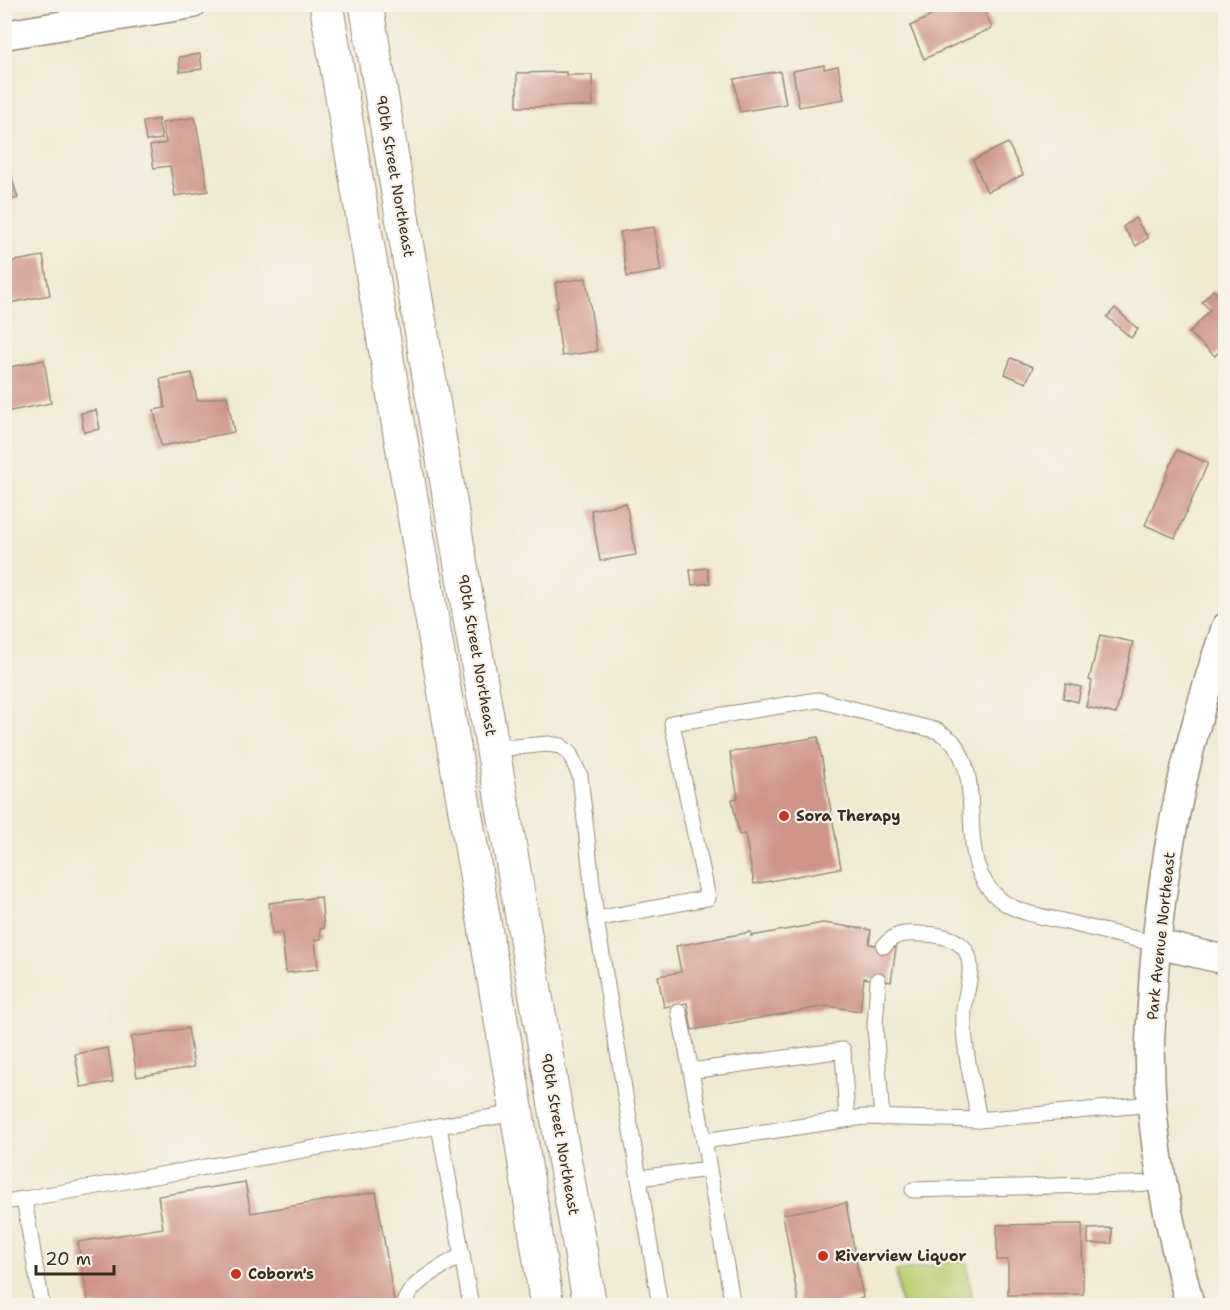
<svg xmlns="http://www.w3.org/2000/svg" width="1230" height="1310" font-family="'Shantell Sans',sans-serif">
  <style>
    .green { fill: #bacd70; stroke: #7a7c47; stroke-width: 1.5 }
    .building { fill: #cf948a }
    .lines { fill: none; stroke-linecap: round; stroke-linejoin: round }
    .lane-casing { stroke: #968a78; stroke-width: 17 }
    .street-casing { stroke: #968a78; stroke-width: 31 }
    .secondary-casing { stroke: #968a78; stroke-width: 35 }
    .lane { stroke: #fff; stroke-width: 15 }
    .street { stroke: #fff; stroke-width: 28 }
    .secondary { stroke: #fff; stroke-width: 33 }
    .poi-dot { fill: #c8321e; stroke: #f7f3e8; stroke-width: 2 }
    .labels { text-anchor: middle; dominant-baseline: central; stroke-width: 4.5; stroke-linejoin: round; paint-order: stroke }
    .street-label { font-size: 15px; fill: #3b2a1e; stroke: #f7f3e8 }
    .poi-label { font-size: 15px; font-weight: bold; fill: #3b2a1e; stroke: #f7f3e8; text-anchor: start }
  </style>
  <rect width="100%" height="100%" fill="#f7f3e8"/>
  <filter id="ink" filterUnits="userSpaceOnUse"><feTurbulence type="fractalNoise" baseFrequency=".0167" numOctaves="2"/><feDisplacementMap in="SourceGraphic" scale="12" xChannelSelector="R" yChannelSelector="G"/><feConvolveMatrix kernelMatrix="1 2 1 2 8 2 1 2 1" color-interpolation-filters="sRGB"/></filter>
  <filter id="wash" filterUnits="userSpaceOnUse"><feTurbulence type="fractalNoise" baseFrequency=".008" numOctaves="4" result="noise"/><feDisplacementMap in="SourceGraphic" scale="24" xChannelSelector="R" yChannelSelector="G"/><feGaussianBlur stdDeviation="1.35" result="paint"/><feColorMatrix in="noise" values="0 0 0 0 0 0 0 0 0 0 0 0 0 0 0 0 0 1.4 0 .05"/><feComposite in="paint" operator="in"/></filter>
  <g filter="url(#wash)">
    <rect width="100%" height="100%" fill="#f0ead3"/>
    <!-- green -->
    <path class="green" d="M966,1259L972,1296L917,1305H901L896,1271Z"/>
    <g id="blocks">
      <!-- building -->
      <g class="building">
        <path d="M956,4H982L992,28L924,59L910,26Z"/>
        <path d="M200,54L202,69L180,72L179,57Z"/>
        <path d="M824,65V69L838,66L844,99L799,107L793,71Z"/>
        <path d="M780,71L786,104L740,112L734,79Z"/>
        <path d="M566,72V75H592L593,106L517,107V73Z"/>
        <path d="M195,117L208,191L175,196L170,166L154,168L150,146L166,143L162,123Z"/>
        <path d="M158,119L162,139L146,141L143,122Z"/>
        <path d="M1008,143L1023,175L987,192L973,160Z"/>
        <path d="M8,166L18,198L4,202V168Z"/>
        <path d="M1135,218L1148,238L1136,246L1123,227Z"/>
        <path d="M654,227L661,271L627,277L620,232Z"/>
        <path d="M43,256L50,295L4,304V263Z"/>
        <path d="M586,278L597,351L562,356L555,308L558,307L555,283Z"/>
        <path d="M1213,290L1226,301V344L1215,356L1189,333L1210,310L1202,302Z"/>
        <path d="M1115,308L1138,329L1131,338L1107,317Z"/>
        <path d="M1011,358L1033,367L1026,383L1005,374Z"/>
        <path d="M44,360L51,403L5,412V368Z"/>
        <path d="M192,373L197,401L227,396L234,432L161,446L154,410L165,408L160,379Z"/>
        <path d="M96,410L100,429L84,432L81,413Z"/>
        <path d="M1177,450L1208,463L1175,538L1145,525Z"/>
        <path d="M626,503L636,555L600,561L591,510Z"/>
        <path d="M707,568L710,583L692,585L690,570Z"/>
        <path d="M1100,635L1133,642L1116,714L1086,707L1092,681L1089,680Z"/>
        <path d="M1066,684L1081,687L1078,702L1063,698Z"/>
        <path d="M818,737L841,868L754,884L745,834L739,835L732,799L738,798L730,752Z"/>
        <path d="M321,897L324,928L320,929L321,939L315,940L318,969L286,973L282,933L272,934L269,903Z"/>
        <path d="M823,923L871,930L869,944L896,948L891,982L864,978L860,1011L827,1006L692,1030L687,1003L664,1007L658,976L681,972L676,946L751,932V936Z"/>
        <path d="M188,1028L194,1067L137,1077L131,1037Z"/>
        <path d="M108,1048L113,1082L81,1087L75,1054Z"/>
        <path d="M245,1182L251,1213L376,1192L395,1306H89L78,1242L163,1228L158,1196Z"/>
        <path d="M846,1203L863,1298L837,1303V1306H799L783,1214Z"/>
        <path d="M1082,1224L1083,1294L1008,1295V1260H997V1225Z"/>
        <path d="M1112,1228V1243L1088,1244V1229Z"/>
      </g>
    </g>
  </g>
  <g filter="url(#ink)">
    <use href="#blocks" fill-opacity="0" stroke="#968a78" stroke-width="1.5"/>
    <g class="lines">
      <defs>
        <g id="lane">
          <path d="M494,749L548,744L561,746L570,754L580,776L596,919L660,1306"/>
          <path d="M596,919L708,898L672,723L818,700L938,731C943,735 949,738 953,742C989,788 950,863 1002,901C1020,914 1045,917 1067,922C1097,930 1127,937 1157,944"/>
          <path d="M884,946C895,933 904,933 921,934C935,934 958,937 966,951C976,970 965,991 964,1010C962,1045 973,1085 979,1120L1153,1104"/>
          <path d="M878,980L875,1026L882,1118"/>
          <path d="M679,1012L691,1071"/>
          <path d="M439,1126L517,1113"/>
          <path d="M704,1141L691,1071L843,1050L847,1119"/>
          <path d="M709,1169L733,1306"/>
          <path d="M639,1178L709,1169L704,1141L864,1117L979,1120"/>
          <path d="M913,1190L1163,1183"/>
          <path d="M4,1202L24,1199"/>
          <path d="M42,1306L24,1199L439,1126L471,1306"/>
          <path d="M404,1306C405,1284 446,1265 462,1255"/>
        </g>
        <g id="street">
          <path d="M4,35L192,4"/>
          <path d="M1157,944L1226,960"/>
          <path d="M1190,1306C1170,1227 1151,1146 1150,1064C1149,1045 1151,1025 1152,1005C1158,877 1184,749 1226,627"/>
        </g>
        <g id="secondary">
          <path d="M326,4L517,1113L547,1306"/>
          <path d="M366,4L468,607L590,1306"/>
        </g>
      </defs>
      <!-- lane casing -->
      <use href="#lane" class="lane-casing"/>
      <!-- street casing -->
      <use href="#street" class="street-casing"/>
      <!-- secondary casing -->
      <use href="#secondary" class="secondary-casing"/>
      <!-- lane -->
      <use href="#lane" class="lane"/>
      <!-- street -->
      <use href="#street" class="street"/>
      <!-- secondary -->
      <use href="#secondary" class="secondary"/>
    </g>
  </g>
  <!-- markers -->
  <g class="poi-dot">
    <circle cx="784" cy="816" r="6"/>
    <circle cx="823" cy="1256" r="6"/>
    <circle cx="236" cy="1274" r="6"/>
  </g>
  <g class="labels">
    <!-- street labels -->
    <g class="street-label">
      <text transform="translate(395 176) rotate(80)">90th Street Northeast</text>
      <text transform="translate(477 655) rotate(80)">90th Street Northeast</text>
      <text transform="translate(1161 936) rotate(-84)">Park Avenue Northeast</text>
      <text transform="translate(560 1134) rotate(80)">90th Street Northeast</text>
    </g>
    <!-- poi labels -->
    <g class="poi-label">
      <text x="796" y="816">Sora Therapy</text>
      <text x="835" y="1256">Riverview Liquor</text>
      <text x="248" y="1274">Coborn's</text>
    </g>
  </g>
  <!-- margin -->
  <rect width="1230" height="1310" fill="none" stroke="#f7f3e8" stroke-width="24"/>
  <!-- scale -->
  <path d="M36 1265v9h78v-9" fill="none" stroke="#3b2a1e" stroke-width="3"/>
  <text x="45" y="1265" font-size="18" fill="#3b2a1e" stroke="#f7f3e8" stroke-width="4.5" paint-order="stroke">20 m</text>
</svg>
